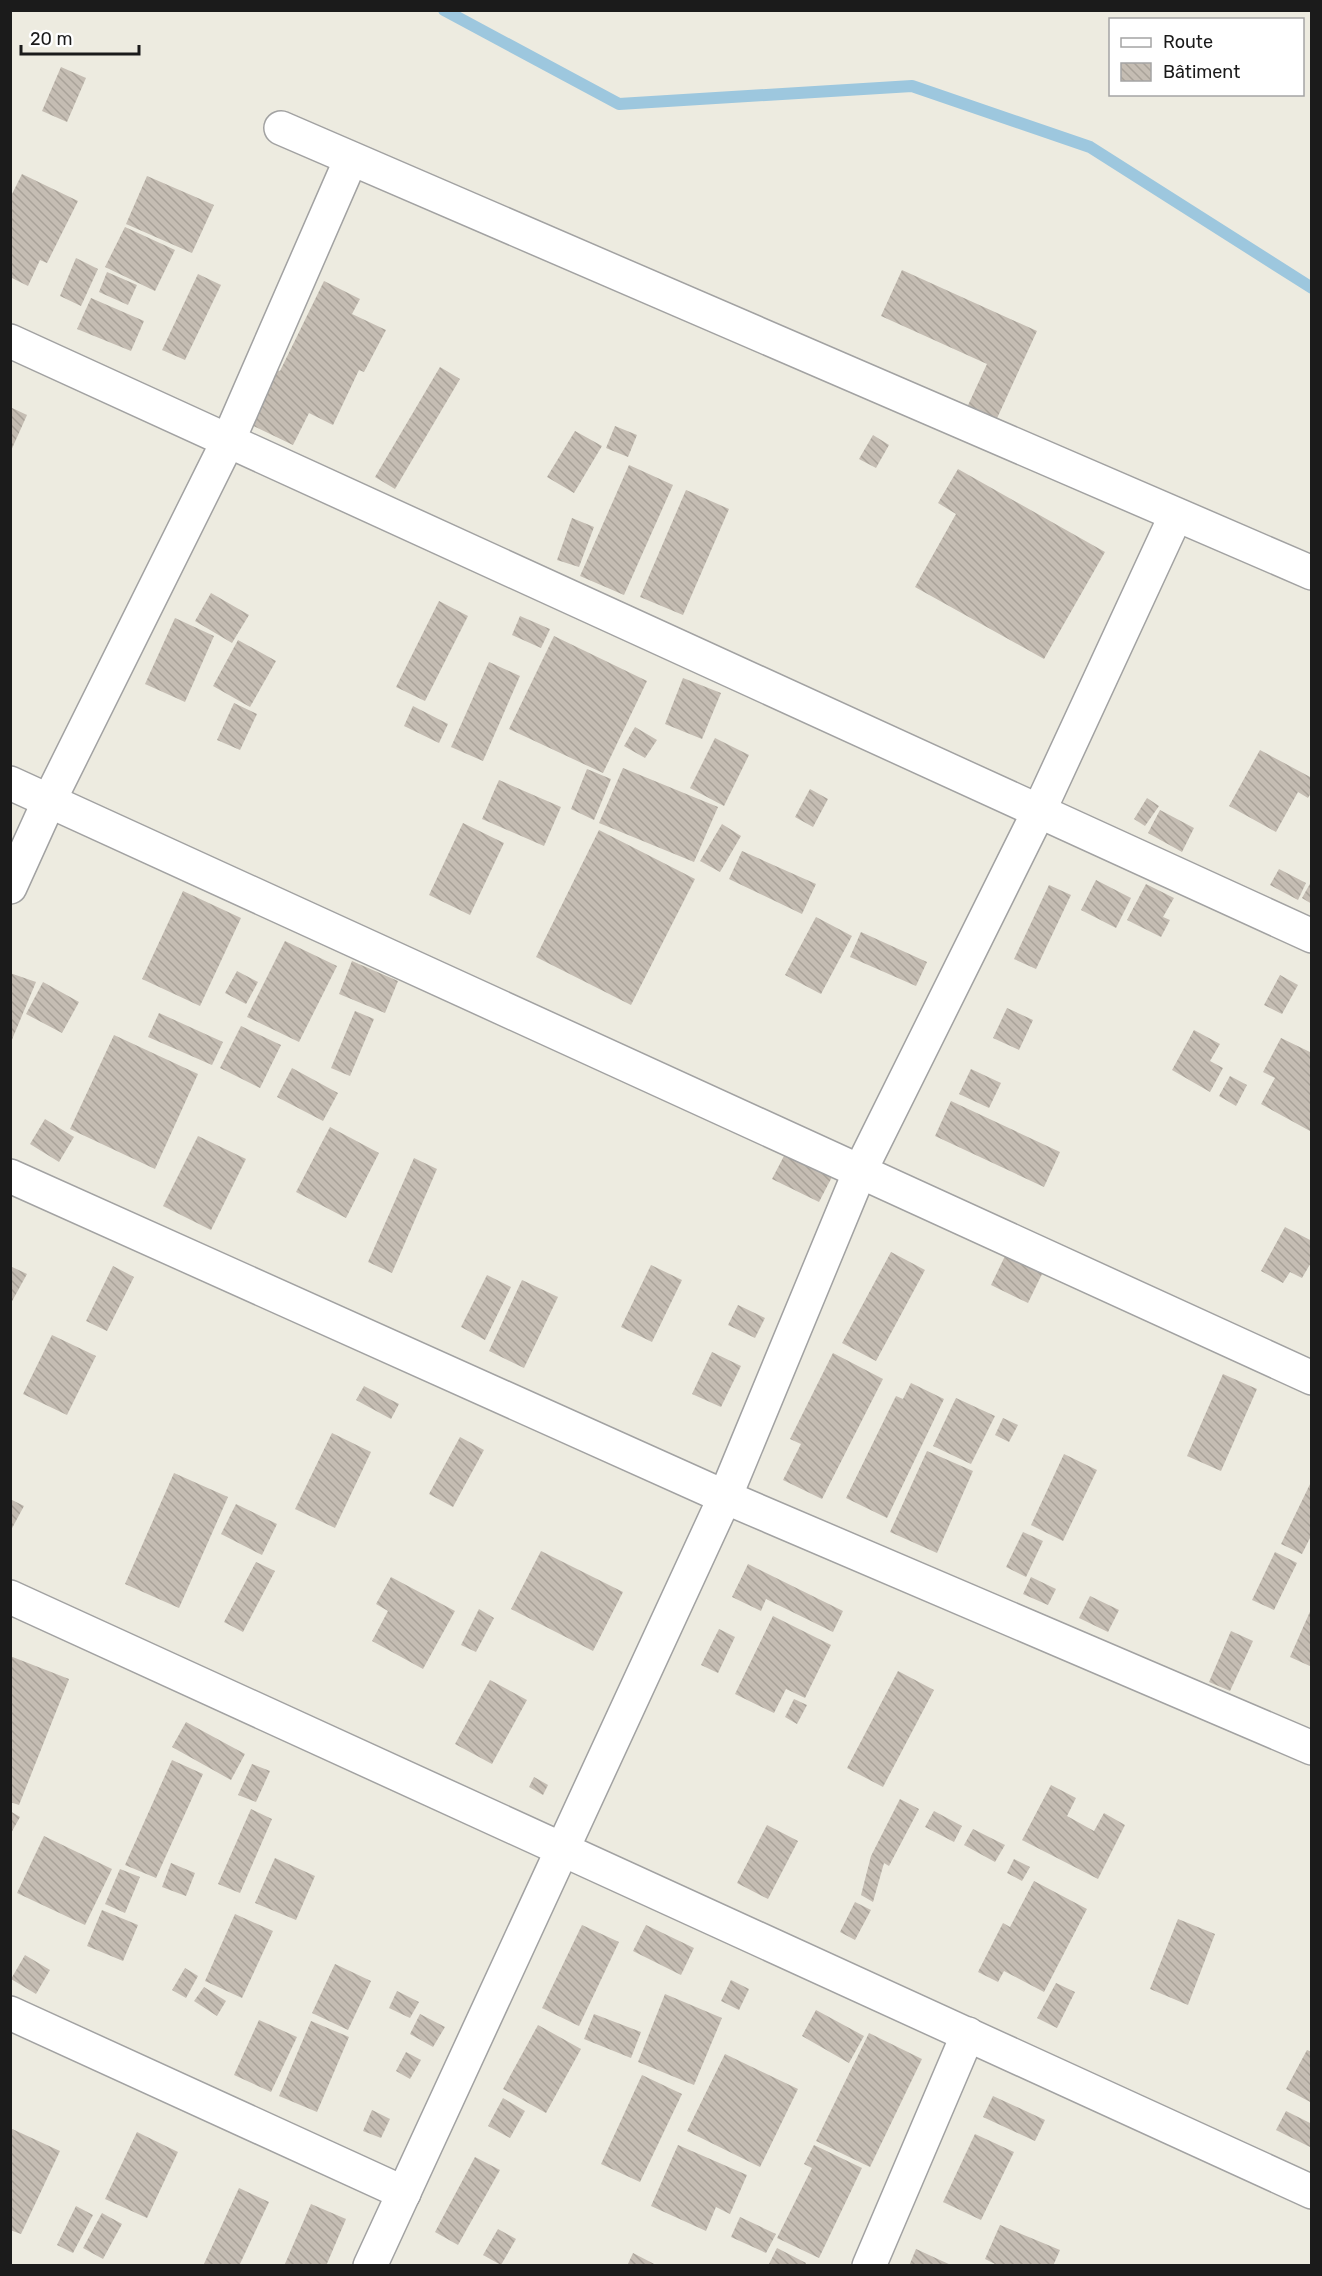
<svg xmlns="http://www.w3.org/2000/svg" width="1322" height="2276" font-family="Rubik,sans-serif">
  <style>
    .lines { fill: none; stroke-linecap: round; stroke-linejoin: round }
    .stream { stroke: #9dc7de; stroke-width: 12 }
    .building { fill: url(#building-back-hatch) }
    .street-casing { stroke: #a2a2a2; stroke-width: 36 }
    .street { stroke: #fff; stroke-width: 33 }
  </style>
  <defs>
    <pattern id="building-back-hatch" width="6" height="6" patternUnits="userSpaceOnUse" patternTransform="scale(1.5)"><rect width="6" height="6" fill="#c5bdb3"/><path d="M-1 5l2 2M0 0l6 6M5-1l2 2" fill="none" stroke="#a9a299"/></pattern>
  </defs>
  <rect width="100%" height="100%" fill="#edebe0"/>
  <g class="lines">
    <!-- stream -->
    <path class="stream" d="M444,10L619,104L912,86L1090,147L1312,288"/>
  </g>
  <!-- building -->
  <g class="building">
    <path d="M61,67L86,78L67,122L42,111Z"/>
    <path d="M22,174L78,201L47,263L40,260L28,286L10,277V198Z"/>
    <path d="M147,176L214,205L192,253L126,224Z"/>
    <path d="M125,227L175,250L155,291L105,267Z"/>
    <path d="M76,258L98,269L81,306L60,296Z"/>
    <path d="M902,270L1037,331L993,427L964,414L987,364L881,316Z"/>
    <path d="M107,272L137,285L128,305L99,292Z"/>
    <path d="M198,274L221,285L185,360L162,350Z"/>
    <path d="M324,281L360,299L352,314L386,330L364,372L359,370L333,425L309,413L293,445L247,423L273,369L280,371Z"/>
    <path d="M91,298L144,321L131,351L77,329Z"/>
    <path d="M440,367L460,379L395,489L375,477Z"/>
    <path d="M10,407L27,415L10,453Z"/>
    <path d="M615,426L637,435L628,457L606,448Z"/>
    <path d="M575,431L602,446L574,493L547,477Z"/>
    <path d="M873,435L889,445L876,468L859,459Z"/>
    <path d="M629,465L673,485L624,595L580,576Z"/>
    <path d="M958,469L1105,552L1044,659L915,587L956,514L938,503Z"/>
    <path d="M686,490L729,509L683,615L640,597Z"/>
    <path d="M572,518L594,527L579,567L557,560Z"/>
    <path d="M211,593L249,615L232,643L195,621Z"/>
    <path d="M439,601L468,616L425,701L396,687Z"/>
    <path d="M520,616L550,629L541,648L512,635Z"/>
    <path d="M175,618L214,636L185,702L145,684Z"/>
    <path d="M554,636L647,681L603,773L509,729Z"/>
    <path d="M238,640L276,661L250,707L213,686Z"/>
    <path d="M489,662L520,676L483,761L451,747Z"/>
    <path d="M683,678L721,693L702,739L665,724Z"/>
    <path d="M234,703L257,714L240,750L217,740Z"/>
    <path d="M413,706L448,724L439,743L404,726Z"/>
    <path d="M635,727L657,740L645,758L624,746Z"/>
    <path d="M715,738L749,755L724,806L690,788Z"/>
    <path d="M1260,750L1312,778V791L1308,798L1298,792L1276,832L1229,806Z"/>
    <path d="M623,768L718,807L694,862L599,823Z"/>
    <path d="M587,769L611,779L594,820L571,809Z"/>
    <path d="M499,780L561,807L544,846L482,819Z"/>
    <path d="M810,789L828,799L813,827L795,817Z"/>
    <path d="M1147,798L1159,806L1145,826L1134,819Z"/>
    <path d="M1160,810L1194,828L1182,852L1148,833Z"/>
    <path d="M463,823L504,843L470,915L429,895Z"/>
    <path d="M722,824L741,836L720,872L700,861Z"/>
    <path d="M599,830L695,879L631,1005L536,957Z"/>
    <path d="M742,851L816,884L802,914L729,879Z"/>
    <path d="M1279,869L1306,883L1298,900L1270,885Z"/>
    <path d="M1096,880L1131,898L1116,928L1081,910Z"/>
    <path d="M1312,880V904L1302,898Z"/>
    <path d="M1146,884L1174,898L1163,917L1170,920L1161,937L1127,920Z"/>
    <path d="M1049,885L1071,895L1036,969L1014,959Z"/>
    <path d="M183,891L241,918L200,1006L142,979Z"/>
    <path d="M816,917L852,936L821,994L785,975Z"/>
    <path d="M861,932L927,962L916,986L850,957Z"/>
    <path d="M285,941L337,966L299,1042L247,1017Z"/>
    <path d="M352,961L398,981L385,1013L339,994Z"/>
    <path d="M237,971L258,982L246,1004L225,993Z"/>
    <path d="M10,973L36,982L11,1042H10Z"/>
    <path d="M1280,975L1298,985L1282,1014L1264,1005Z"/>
    <path d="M43,982L79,1002L62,1033L26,1014Z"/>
    <path d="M1007,1008L1033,1020L1019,1050L993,1038Z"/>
    <path d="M355,1011L374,1019L350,1076L331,1068Z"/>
    <path d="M159,1013L223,1042L212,1065L148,1037Z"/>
    <path d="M241,1026L281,1045L260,1088L220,1068Z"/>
    <path d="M1194,1030L1220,1044L1210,1061L1223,1068L1210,1092L1172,1070Z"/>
    <path d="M114,1035L198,1074L155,1169L70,1129Z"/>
    <path d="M1281,1038L1312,1053V1127L1310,1131L1261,1104L1275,1078L1263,1072Z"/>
    <path d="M292,1068L338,1093L323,1121L277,1097Z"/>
    <path d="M971,1069L1001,1083L989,1108L959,1094Z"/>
    <path d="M1230,1076L1247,1085L1236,1106L1219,1096Z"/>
    <path d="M951,1101L1060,1152L1044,1187L935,1136Z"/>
    <path d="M45,1119L74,1137L59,1162L30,1144Z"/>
    <path d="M330,1127L379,1153L346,1218L296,1192Z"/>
    <path d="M198,1136L246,1159L211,1230L163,1206Z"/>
    <path d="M785,1154L832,1177L819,1202L772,1179Z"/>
    <path d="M414,1158L437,1169L392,1273L368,1262Z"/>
    <path d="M1285,1227L1312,1241V1261L1302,1278L1290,1272L1283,1283L1261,1271Z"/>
    <path d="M891,1252L925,1270L876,1361L842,1343Z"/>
    <path d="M1006,1254L1043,1272L1028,1303L991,1285Z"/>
    <path d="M651,1265L682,1280L652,1342L621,1327Z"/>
    <path d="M10,1266L27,1274L10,1305Z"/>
    <path d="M113,1266L134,1277L107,1331L86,1321Z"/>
    <path d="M487,1275L511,1287L485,1340L461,1327Z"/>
    <path d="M522,1280L558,1297L524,1368L489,1351Z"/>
    <path d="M738,1305L765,1318L755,1338L728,1325Z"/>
    <path d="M52,1335L96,1356L67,1415L23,1394Z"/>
    <path d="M712,1352L741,1366L721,1407L692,1394Z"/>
    <path d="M833,1353L883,1379L822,1499L783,1480L801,1444L790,1439Z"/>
    <path d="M1223,1374L1257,1389L1221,1471L1187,1456Z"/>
    <path d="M911,1383L944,1399L887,1518L846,1498L896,1396L903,1399Z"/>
    <path d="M364,1386L399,1404L391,1419L356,1400Z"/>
    <path d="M956,1398L995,1416L971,1464L933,1446Z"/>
    <path d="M1003,1418L1018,1425L1009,1442L995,1435Z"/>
    <path d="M332,1433L371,1452L335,1528L295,1509Z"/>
    <path d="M460,1437L484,1450L453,1507L429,1494Z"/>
    <path d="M927,1451L973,1471L937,1553L890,1532Z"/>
    <path d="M1064,1454L1097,1470L1063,1541L1031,1525Z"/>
    <path d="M174,1473L228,1497L179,1608L125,1584Z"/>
    <path d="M1312,1480V1534L1302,1554L1281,1544Z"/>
    <path d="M10,1499L24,1506L10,1532Z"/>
    <path d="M236,1504L277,1524L262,1555L221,1534Z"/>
    <path d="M1023,1532L1043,1541L1026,1577L1006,1567Z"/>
    <path d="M541,1551L623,1592L593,1651L511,1609Z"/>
    <path d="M1275,1552L1297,1563L1274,1610L1252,1600Z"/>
    <path d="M256,1562L275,1571L243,1632L224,1622Z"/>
    <path d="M748,1564L843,1611L833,1632L766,1599L761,1611L732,1597Z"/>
    <path d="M391,1577L455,1611L423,1669L372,1641L388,1611L376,1604Z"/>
    <path d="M1031,1577L1056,1589L1048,1605L1023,1594Z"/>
    <path d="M1090,1596L1119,1610L1108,1632L1079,1618Z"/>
    <path d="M1312,1607V1667L1290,1657Z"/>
    <path d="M479,1609L494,1618L476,1652L461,1645Z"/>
    <path d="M773,1616L831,1645L805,1698L786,1689L774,1713L735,1694Z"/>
    <path d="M719,1629L735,1637L718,1673L701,1665Z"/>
    <path d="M1231,1631L1253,1641L1230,1691L1209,1682Z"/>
    <path d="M10,1656L69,1679L19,1805L10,1802Z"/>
    <path d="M898,1671L934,1690L883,1787L847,1768Z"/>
    <path d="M490,1680L527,1700L492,1764L455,1744Z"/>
    <path d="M794,1699L807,1705L797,1724L785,1717Z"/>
    <path d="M186,1722L245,1754L231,1780L172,1747Z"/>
    <path d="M172,1760L203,1774L156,1878L125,1865Z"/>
    <path d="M252,1764L270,1771L256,1802L238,1795Z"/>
    <path d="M534,1777L548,1785L543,1795L529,1787Z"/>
    <path d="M1051,1785L1076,1798L1067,1816L1094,1831L1104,1813L1125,1825L1098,1879L1022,1840Z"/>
    <path d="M900,1799L919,1809L889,1866L884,1863L873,1902L861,1895L871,1856Z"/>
    <path d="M251,1809L272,1819L240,1893L218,1884Z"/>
    <path d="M10,1811L20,1817L10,1835Z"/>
    <path d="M934,1811L962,1826L954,1842L925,1827Z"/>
    <path d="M767,1825L798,1841L768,1899L737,1883Z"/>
    <path d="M973,1829L1005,1845L995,1862L964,1845Z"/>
    <path d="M44,1836L112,1869L85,1925L17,1893Z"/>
    <path d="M275,1858L315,1876L296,1920L255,1903Z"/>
    <path d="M1014,1859L1030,1867L1022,1881L1007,1873Z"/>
    <path d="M171,1863L195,1873L186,1896L162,1887Z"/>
    <path d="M120,1869L140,1877L125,1913L105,1904Z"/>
    <path d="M1034,1881L1087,1909L1044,1992L1004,1971L998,1982L978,1972L1003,1923L1010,1927Z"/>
    <path d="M855,1902L871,1910L855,1940L840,1932Z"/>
    <path d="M102,1910L138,1925L123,1961L87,1946Z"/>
    <path d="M235,1914L273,1931L242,1998L205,1981Z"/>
    <path d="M1178,1919L1215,1934L1188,2005L1150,1989Z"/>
    <path d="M582,1925L619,1942L579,2026L542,2008Z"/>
    <path d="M646,1925L694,1948L681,1975L633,1951Z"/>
    <path d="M25,1955L50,1970L36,1994L11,1979Z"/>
    <path d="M335,1964L371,1981L348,2030L312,2013Z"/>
    <path d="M185,1968L198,1976L186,1998L172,1990Z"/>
    <path d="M731,1980L749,1989L739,2010L721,2001Z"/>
    <path d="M1056,1983L1075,1992L1057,2028L1037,2018Z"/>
    <path d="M204,1987L226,2001L217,2016L194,2001Z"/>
    <path d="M397,1991L419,2002L410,2018L389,2008Z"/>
    <path d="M665,1994L722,2018L694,2085L638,2062Z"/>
    <path d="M816,2010L864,2036L849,2063L802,2036Z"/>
    <path d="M420,2014L445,2027L433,2047L410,2034Z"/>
    <path d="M594,2014L641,2032L631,2058L584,2039Z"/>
    <path d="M259,2020L297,2037L271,2092L234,2075Z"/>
    <path d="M311,2021L349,2037L317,2112L279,2096Z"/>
    <path d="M538,2025L581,2049L546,2113L503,2089Z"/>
    <path d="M869,2033L922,2059L870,2167L816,2141Z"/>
    <path d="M1307,2050L1312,2052V2103L1286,2089Z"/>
    <path d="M406,2052L421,2060L410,2079L396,2071Z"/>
    <path d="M725,2054L798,2089L760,2167L687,2131Z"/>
    <path d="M642,2075L682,2094L640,2182L601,2164Z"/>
    <path d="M993,2096L1045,2120L1035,2141L983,2117Z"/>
    <path d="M503,2098L525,2111L510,2138L488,2126Z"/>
    <path d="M372,2110L390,2119L381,2138L363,2131Z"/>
    <path d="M1286,2111L1312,2124V2148L1276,2130Z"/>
    <path d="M10,2128L60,2151L21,2234L10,2230Z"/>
    <path d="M137,2132L178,2152L147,2218L105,2199Z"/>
    <path d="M975,2134L1014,2152L981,2220L943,2202Z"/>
    <path d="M678,2145L747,2175L730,2214L716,2207L706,2231L651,2206Z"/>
    <path d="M814,2145L862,2168L819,2258L777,2238L812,2168L804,2164Z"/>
    <path d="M475,2157L500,2170L458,2245L435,2232Z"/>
    <path d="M239,2188L269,2202L239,2266H203Z"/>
    <path d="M311,2204L346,2219L326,2266H284Z"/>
    <path d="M76,2206L93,2215L73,2253L57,2245Z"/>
    <path d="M102,2213L122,2224L103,2259L83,2248Z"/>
    <path d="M740,2217L776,2234L766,2253L731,2237Z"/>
    <path d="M1000,2225L1060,2250L1053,2266H999L985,2259Z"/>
    <path d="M498,2229L516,2239L501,2265L483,2255Z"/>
    <path d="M777,2248L806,2263L804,2266H768Z"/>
    <path d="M916,2249L953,2266H909Z"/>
    <path d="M633,2253L658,2266H627Z"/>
  </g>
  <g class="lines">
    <defs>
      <g id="street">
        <path d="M281,128L1312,573"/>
        <path d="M10,341L1312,936"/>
        <path d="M10,783L1312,1378"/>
        <path d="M10,887L49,801L228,441L351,159"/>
        <path d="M10,1176L725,1497L1312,1748"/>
        <path d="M10,1597L1312,2192"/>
        <path d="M10,2013L404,2193"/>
        <path d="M370,2266L725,1497L860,1171L1039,811L1176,515"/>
        <path d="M869,2266L968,2034"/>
      </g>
    </defs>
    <!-- street casing -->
    <use href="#street" class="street-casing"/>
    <!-- street -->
    <use href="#street" class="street"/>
  </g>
  <!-- border -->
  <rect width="1322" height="2276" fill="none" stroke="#1b1b1b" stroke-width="24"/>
  <!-- legend -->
  <rect x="1109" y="18" width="195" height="78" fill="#ffffff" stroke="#a4a4a4" stroke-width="1.5"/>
  <rect x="1121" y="38" width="30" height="9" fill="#ffffff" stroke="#a4a4a4" stroke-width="1.5"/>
  <text x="1163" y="48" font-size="18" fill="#1b1b1b">Route</text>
  <rect x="1121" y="63" width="30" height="18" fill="url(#building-back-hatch)" stroke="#a4a4a4" stroke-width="1.5"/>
  <text x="1163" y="78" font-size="18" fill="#1b1b1b">Bâtiment</text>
  <!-- scale -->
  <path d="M21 45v9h118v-9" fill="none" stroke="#1b1b1b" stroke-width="3"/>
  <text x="30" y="45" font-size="18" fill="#1b1b1b" stroke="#ffffff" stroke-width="4.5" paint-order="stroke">20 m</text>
</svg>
